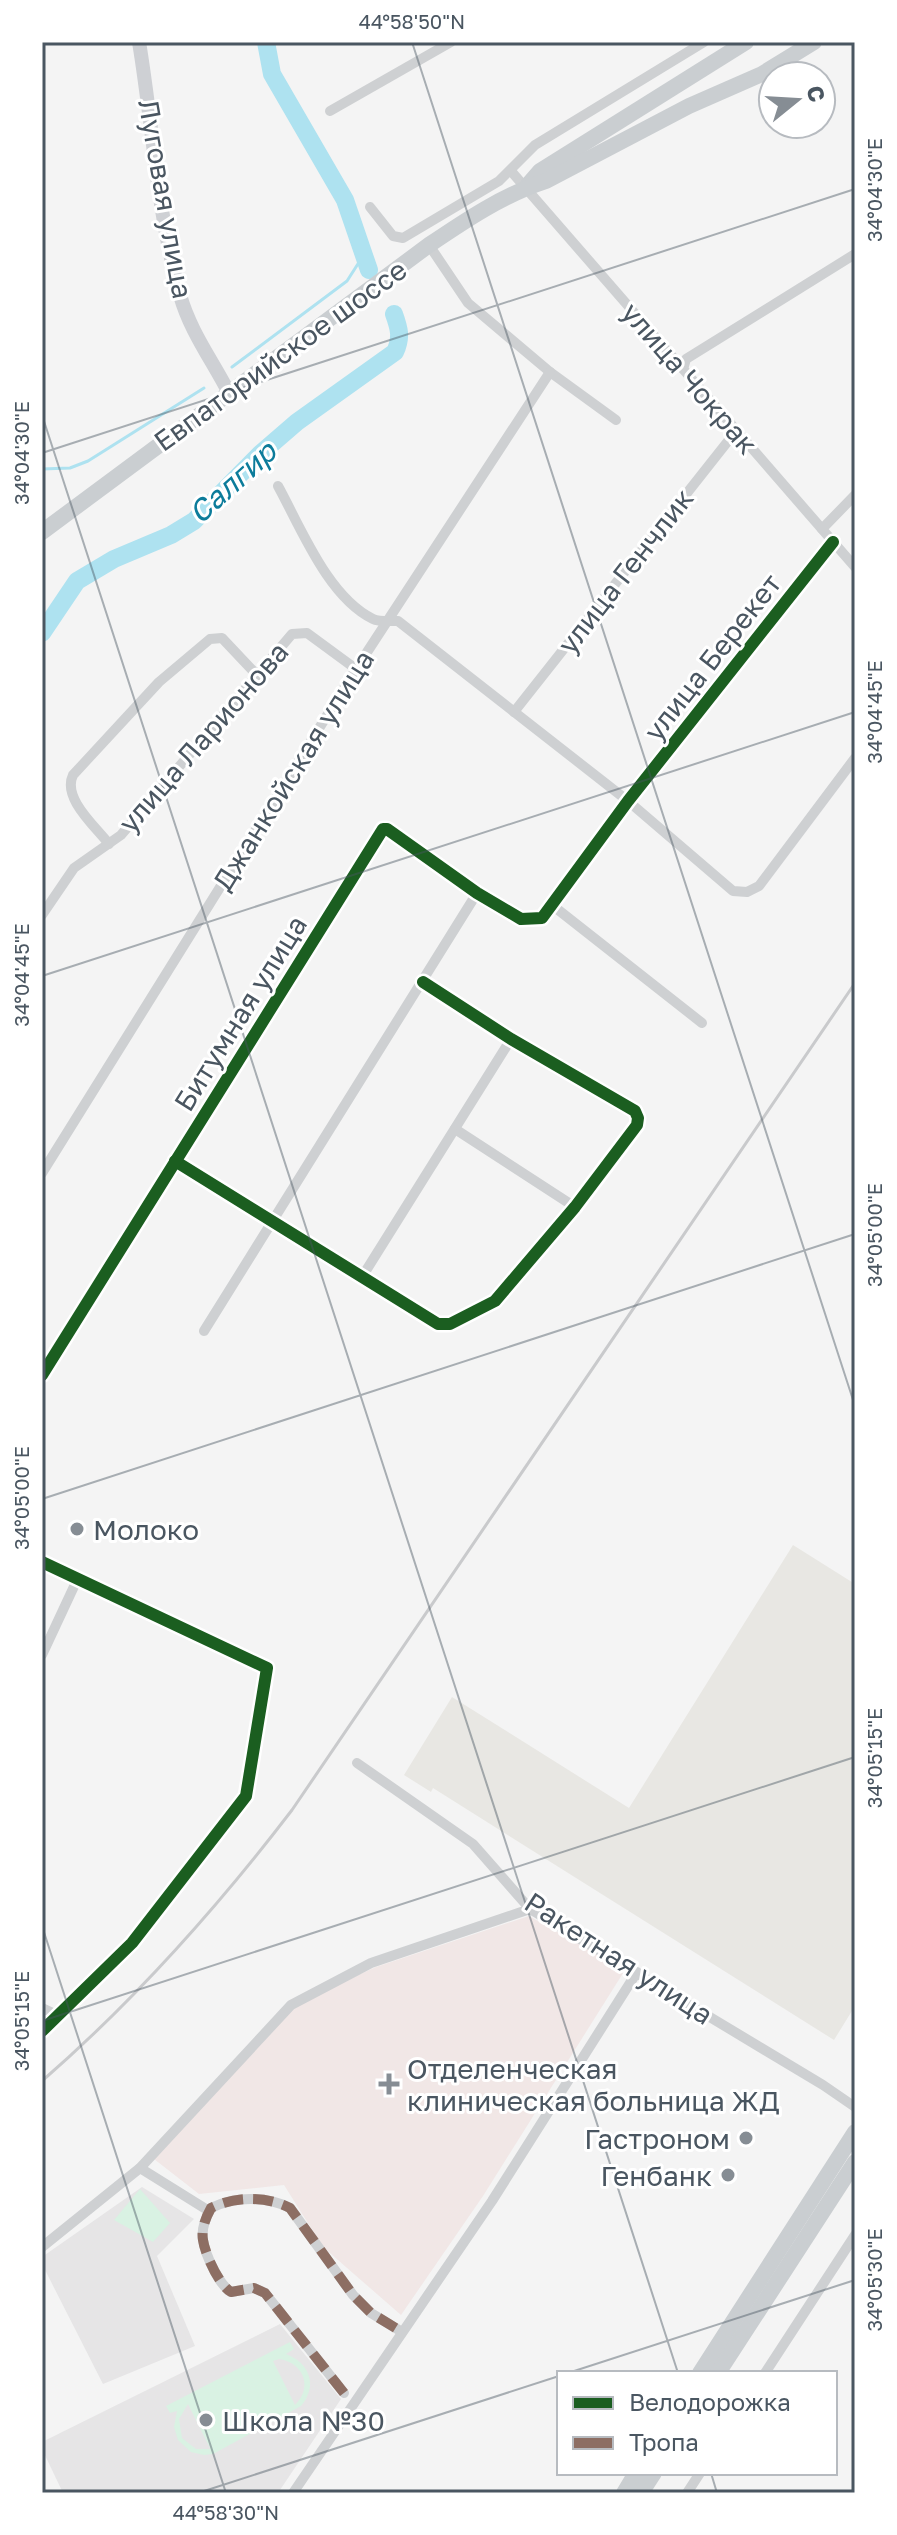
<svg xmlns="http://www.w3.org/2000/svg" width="897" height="2535" font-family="'Golos Text',sans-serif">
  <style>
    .commercial { fill: #e8e7e3 }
    .education { fill: #e6e5e6 }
    .medical { fill: #f1e7e6 }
    .grass { fill: #d9f2e3; fill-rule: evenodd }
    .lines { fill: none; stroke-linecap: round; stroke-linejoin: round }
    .stream { stroke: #aee2f0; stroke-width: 3 }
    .river { stroke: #aee2f0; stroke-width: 18 }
    .minor { stroke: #ced0d2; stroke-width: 10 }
    .secondary { stroke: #ced0d4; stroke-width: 14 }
    .primary { stroke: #caced1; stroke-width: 16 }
    .rail { stroke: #c9cacc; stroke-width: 3 }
    .quiet { stroke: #8d6e63; stroke-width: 10; stroke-dasharray: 20 10; stroke-linecap: butt }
    .cycleway-casing { stroke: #fff; stroke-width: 17 }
    .cycleway { stroke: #1b5e20; stroke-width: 12 }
    .ticks { fill: none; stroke: #4a5661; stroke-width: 2; stroke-opacity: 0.45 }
    .poi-dot { fill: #868d94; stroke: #fff; stroke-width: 3 }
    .labels { text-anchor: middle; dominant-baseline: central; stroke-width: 6; stroke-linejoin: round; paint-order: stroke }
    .street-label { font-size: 28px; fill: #4a5661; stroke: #fff }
    .poi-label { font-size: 28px; fill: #4a5661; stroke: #fff; text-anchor: start }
    .water-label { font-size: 30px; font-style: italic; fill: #0c7c9b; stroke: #fff }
    .neatline { fill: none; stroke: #4a5661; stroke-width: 3 }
    .ticks-label { font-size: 20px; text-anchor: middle; fill: #4a5661 }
  </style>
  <rect width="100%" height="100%" fill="#f4f4f4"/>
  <!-- commercial -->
  <path class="commercial" d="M793,1545L855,1584V2006L834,2040L433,1788L431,1792L404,1775L452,1697L629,1808Z"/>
  <!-- education -->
  <g class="education">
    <path d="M142,2187L194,2219L157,2256L195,2346L103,2384L42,2264V2257Z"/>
    <path d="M280,2324L341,2399L278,2493H63L42,2449V2442Z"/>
  </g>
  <!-- medical -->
  <path class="medical" d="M529,1916L625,1970L483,2196L401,2315L323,2247L284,2185L199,2194L154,2159L293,2009L320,1992L376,1967Z"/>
  <!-- grass -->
  <g class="grass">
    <path d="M140,2189L170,2223L153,2242L114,2220Z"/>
    <path d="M290,2342L294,2349L286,2354C310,2363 318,2386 301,2406L213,2454L204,2455L191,2452L178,2440L174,2427L177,2411L170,2413L166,2406ZM279,2359C304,2363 313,2387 295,2405L273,2361ZM188,2404L210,2448V2449H196L182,2438L179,2419Z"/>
  </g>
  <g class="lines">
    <!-- stream -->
    <g class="stream">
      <path d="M232,367L347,281L363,256"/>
      <path d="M42,469L70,468L88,461L204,388"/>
    </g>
    <!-- river -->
    <g class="river">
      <path d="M266,42L272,74L345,200L369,270"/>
      <path d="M42,633L77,581L114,559L171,535L194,521L260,454L297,422L395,352C402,337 399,328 394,314"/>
    </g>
    <!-- minor -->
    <g class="minor">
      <path d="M330,111L451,42"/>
      <path d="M511,171L855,567"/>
      <path d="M370,207L393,236L403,238L499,181L535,145L704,42"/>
      <path d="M429,245L468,303L550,372L616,420"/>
      <path d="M683,369L686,359L855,254"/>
      <path d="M278,486C301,528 328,597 373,619C379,622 391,621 398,621L628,801L733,891L747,892L759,886L855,758"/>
      <path d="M822,529L855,495"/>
      <path d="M514,712L736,431"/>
      <path d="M109,844C95,826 62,798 73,775L159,682L210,639L222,638L256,674"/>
      <path d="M552,905L702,1023"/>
      <path d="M42,915L74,868L121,835L292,634L307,633L356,669"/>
      <path d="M455,1129L575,1207"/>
      <path d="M175,1161L438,1324H450L495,1301L575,1207L637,1125L638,1118L635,1111L511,1039L423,982"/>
      <path d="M42,1173L356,669L550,372"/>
      <path d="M362,1277L511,1039"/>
      <path d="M204,1331L477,893"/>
      <path d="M42,1375L383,829H387L477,893L521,919L542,918L628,801L833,542"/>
      <path d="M42,1562L267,1668L246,1796L132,1943L42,2031"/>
      <path d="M42,1655L77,1580"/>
      <path d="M357,1763L473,1844L530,1909L823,2085L855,2107"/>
      <path d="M42,2008L59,2016"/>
      <path d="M140,2168L209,2211"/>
      <path d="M42,2247L140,2168L291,2005L371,1963L530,1909"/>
      <path d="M765,2373L855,2235"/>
      <path d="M344,2393L265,2293L254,2288L231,2292C219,2285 205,2254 203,2240C201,2229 206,2217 211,2208C235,2196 267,2196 290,2208L353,2295L371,2313L402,2332"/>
      <path d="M293,2493L492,2201L637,1972"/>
      <path d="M687,2493L700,2473"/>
    </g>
    <!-- secondary -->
    <path class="secondary" d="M139,42C153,126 157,213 180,295C190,331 212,360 229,393"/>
    <!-- primary -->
    <g class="primary">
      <path d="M527,186L540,171L746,42"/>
      <path d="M42,532L429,245C466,220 503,195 546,181L689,106L762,74L814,42"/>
      <path d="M700,2373L855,2132"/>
      <path d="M718,2373L855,2162"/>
      <path d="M624,2493L636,2473"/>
      <path d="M641,2493L654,2473"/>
    </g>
    <!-- rail -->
    <path class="rail" d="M42,2081C135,2000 217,1908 292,1810L855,983"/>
    <!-- quiet -->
    <path class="quiet" d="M344,2393L265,2293L254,2288L231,2292C219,2285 205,2254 203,2240C201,2229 206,2217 211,2208C235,2196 267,2196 290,2208L353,2295L371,2313L402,2332"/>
    <defs>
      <g id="cycleway">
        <path d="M175,1161L438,1324H450L495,1301L575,1207L637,1125L638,1118L635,1111L511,1039L423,982"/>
        <path d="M42,1375L383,829H387L477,893L521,919L542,918L628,801L833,542"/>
        <path d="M42,1562L267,1668L246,1796L132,1943L42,2031"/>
      </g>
    </defs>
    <!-- cycleway casing -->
    <use href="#cycleway" class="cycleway-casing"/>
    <!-- cycleway -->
    <use href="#cycleway" class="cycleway"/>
  </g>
  <!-- ticks -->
  <path class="ticks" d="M412,42L855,1406M42,415L678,2373M42,453L855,189M42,976L855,712M42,1499L855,1234M42,1926L226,2493M42,2021L855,1757M568,2373L855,2280M711,2473L717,2493M198,2493L559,2376"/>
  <!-- markers -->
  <g class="poi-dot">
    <circle cx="77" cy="1529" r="8"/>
    <path d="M385 2072h8v8h8v8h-8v8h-8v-8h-8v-8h8z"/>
    <circle cx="746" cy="2138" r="8"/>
    <circle cx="728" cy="2175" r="8"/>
    <circle cx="206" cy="2420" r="8"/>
  </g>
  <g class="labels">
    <!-- street labels -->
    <g class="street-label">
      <text transform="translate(166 199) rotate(80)">Луговая улица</text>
      <text transform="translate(280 355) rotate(-36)">Евпаторийское шоссе</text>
      <text transform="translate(690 378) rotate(49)">улица Чокрак</text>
      <text transform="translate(625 571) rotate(-52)">улица Генчлик</text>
      <text transform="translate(712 657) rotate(-52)">улица Берекет</text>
      <text transform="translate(203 737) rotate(-49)">улица Ларионова</text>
      <text transform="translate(293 770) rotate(-58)">Джанкойская улица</text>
      <text transform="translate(240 1013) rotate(-58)">Битумная улица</text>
      <text transform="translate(619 1958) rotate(33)">Ракетная улица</text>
    </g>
    <!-- poi labels -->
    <g class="poi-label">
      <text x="93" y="1529">Молоко</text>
      <text x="407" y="2068">Отделенческая<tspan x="407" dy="32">клиническая больница ЖД</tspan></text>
      <text x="730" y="2138" text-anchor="end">Гастроном</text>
      <text x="712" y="2175" text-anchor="end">Генбанк</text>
      <text x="222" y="2420">Школа №30</text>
    </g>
    <!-- water labels -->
    <g class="water-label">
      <text transform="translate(232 482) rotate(-42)">Салгир</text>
    </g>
  </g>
  <!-- border -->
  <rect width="897" height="2535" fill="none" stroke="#ffffff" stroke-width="88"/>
  <!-- legend -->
  <rect x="557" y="2371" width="280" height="104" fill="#ffffff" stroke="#b7bbc0" stroke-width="2"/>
  <rect x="573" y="2397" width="40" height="12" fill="#1b5e20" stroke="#b7bbc0" stroke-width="2"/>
  <text x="629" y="2411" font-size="24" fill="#4a5661">Велодорожка</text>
  <rect x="573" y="2437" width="40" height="12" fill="#8d6e63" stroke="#b7bbc0" stroke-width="2"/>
  <text x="629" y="2451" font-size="24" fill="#4a5661">Тропа</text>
  <!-- north arrow -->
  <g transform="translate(797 100) rotate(72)"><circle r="38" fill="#ffffff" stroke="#b7bbc0" stroke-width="2"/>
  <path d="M0-6L14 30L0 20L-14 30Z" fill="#868d94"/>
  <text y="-12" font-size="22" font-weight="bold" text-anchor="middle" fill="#4a5661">С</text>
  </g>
  <rect x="44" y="44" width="809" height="2447" class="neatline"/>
  <g class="ticks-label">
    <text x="412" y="29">44°58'50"N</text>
    <text transform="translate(875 190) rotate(-90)" y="7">34°04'30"E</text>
    <text transform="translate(22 453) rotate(-90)" y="7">34°04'30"E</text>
    <text transform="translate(875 712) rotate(-90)" y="7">34°04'45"E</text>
    <text transform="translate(22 975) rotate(-90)" y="7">34°04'45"E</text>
    <text transform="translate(875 1235) rotate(-90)" y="7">34°05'00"E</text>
    <text transform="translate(22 1498) rotate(-90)" y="7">34°05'00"E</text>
    <text transform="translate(875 1758) rotate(-90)" y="7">34°05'15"E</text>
    <text transform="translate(22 2021) rotate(-90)" y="7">34°05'15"E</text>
    <text transform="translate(875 2280) rotate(-90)" y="7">34°05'30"E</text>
    <text x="226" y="2520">44°58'30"N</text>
  </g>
</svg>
